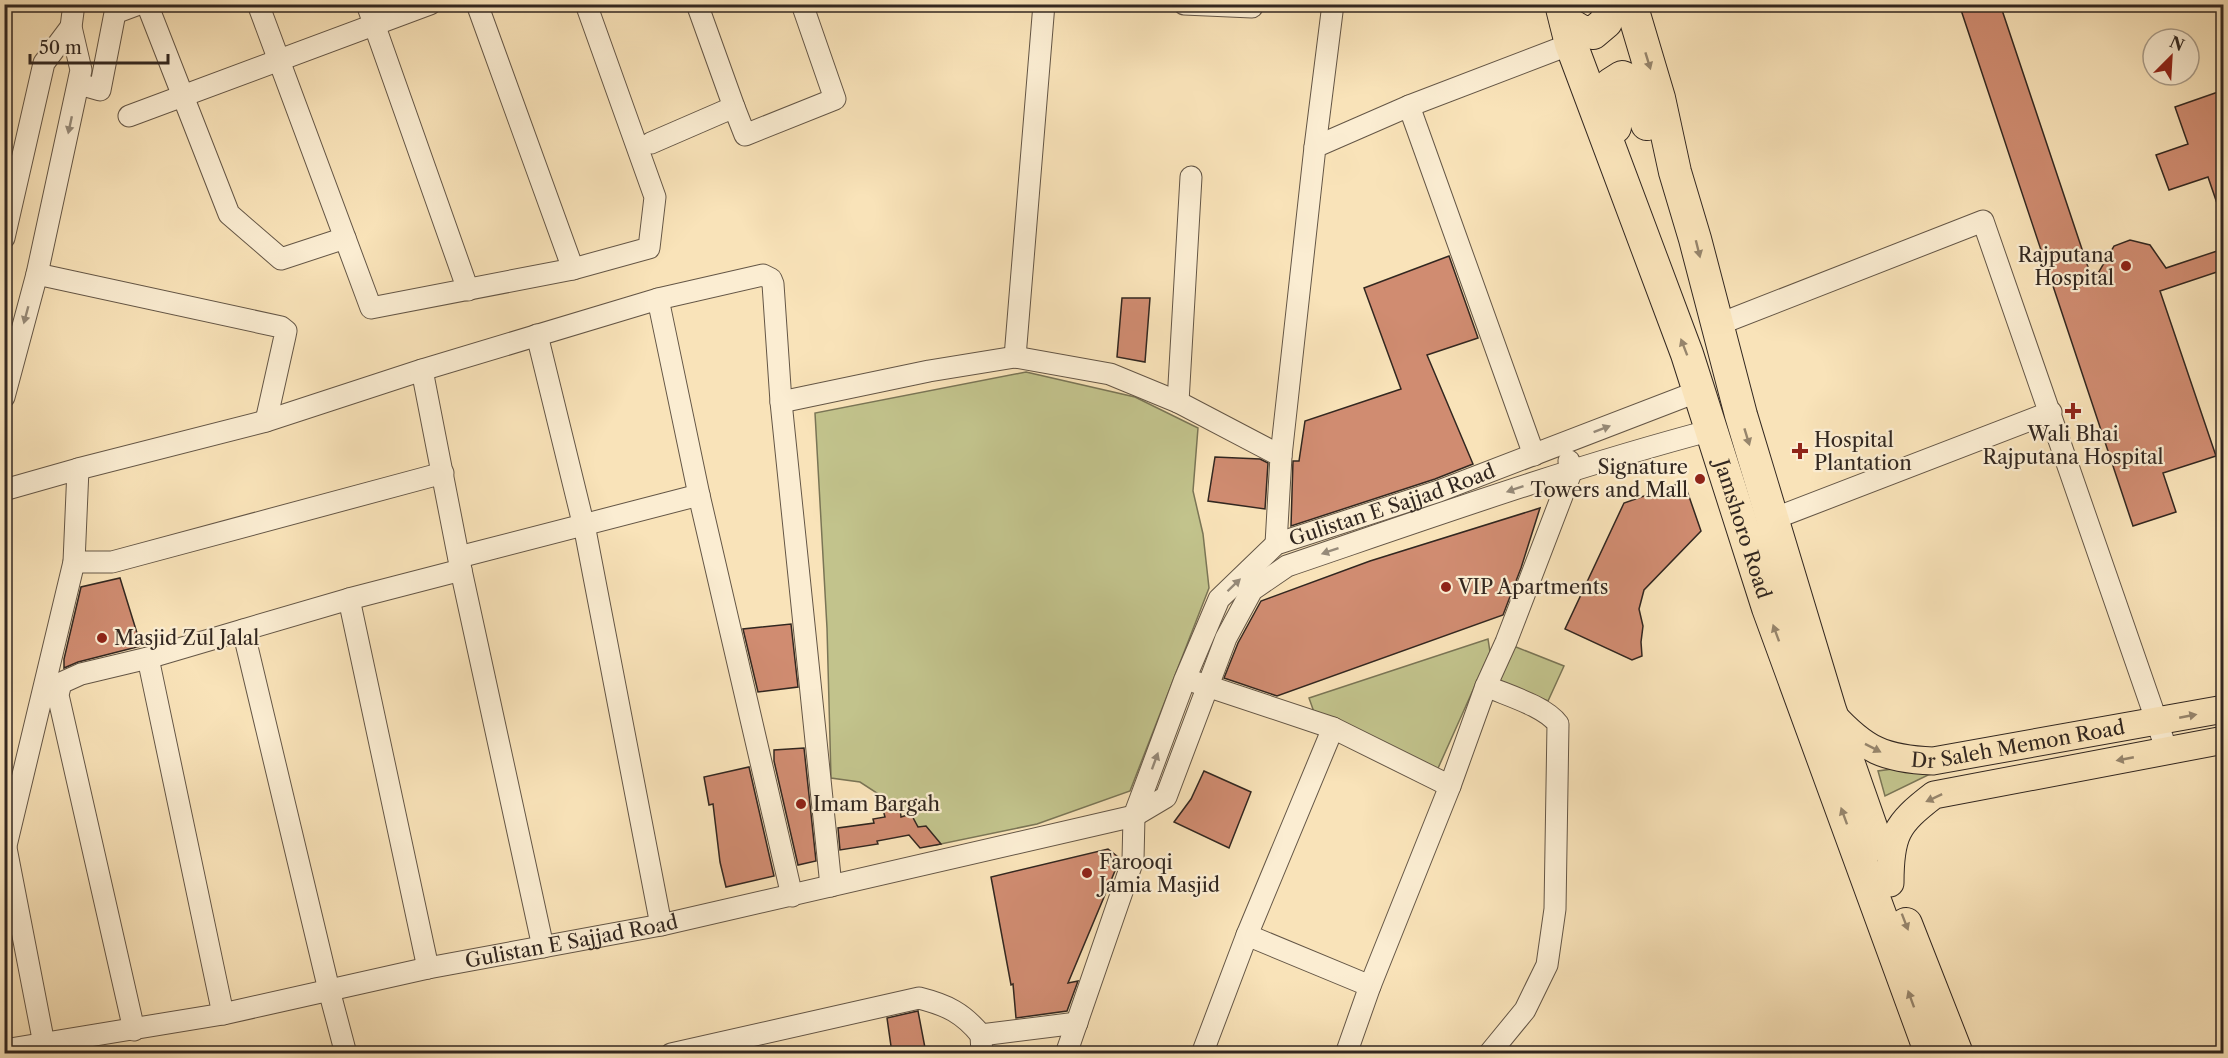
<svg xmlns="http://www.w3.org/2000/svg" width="2228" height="1058" font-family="'Libre Caslon Text',serif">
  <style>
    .green { fill: #c2c38c; stroke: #7a7556; stroke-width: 1.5 }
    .building { fill: #d08c71; stroke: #322720; stroke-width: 1.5 }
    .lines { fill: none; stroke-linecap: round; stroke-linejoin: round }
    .minor-casing { stroke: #645646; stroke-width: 23 }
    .major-casing { stroke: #322720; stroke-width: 29 }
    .highway-casing { stroke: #322720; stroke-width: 34 }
    .minor { stroke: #fbedd2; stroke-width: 21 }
    .major { stroke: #f9e3b9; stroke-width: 27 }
    .highway { stroke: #f9e3b9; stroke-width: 32 }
    .oneway { fill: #96856c }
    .oneway2 { fill: #968a79 }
    .poi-dot { fill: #8f2418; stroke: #fbedd2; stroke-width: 2 }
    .labels { text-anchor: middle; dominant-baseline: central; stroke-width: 4.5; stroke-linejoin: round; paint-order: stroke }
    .poi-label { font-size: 20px; fill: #322720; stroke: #fbedd2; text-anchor: start }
    .street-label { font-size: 20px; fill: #322720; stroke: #fbedd2 }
  </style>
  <rect width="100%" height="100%" fill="#f9e3b9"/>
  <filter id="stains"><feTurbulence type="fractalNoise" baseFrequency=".00333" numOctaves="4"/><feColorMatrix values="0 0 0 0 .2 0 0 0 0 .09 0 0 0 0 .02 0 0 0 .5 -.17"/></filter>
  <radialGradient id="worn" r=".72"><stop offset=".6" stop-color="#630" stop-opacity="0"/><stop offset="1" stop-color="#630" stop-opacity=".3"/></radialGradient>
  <!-- green -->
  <g class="green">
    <path d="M1026,372L1135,397L1198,428L1193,491L1203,534L1209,588L1130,791L1037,824L936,845L900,808L860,782L831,778L827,628L815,413Z"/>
    <path d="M1488,639L1490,652L1435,775L1315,715L1309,698Z"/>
    <path d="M1511,645L1564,666L1548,701L1492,677Z"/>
    <path d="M1994,755V759L1928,775L1885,796L1878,771Z"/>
  </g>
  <!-- building -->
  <g class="building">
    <path d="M1959,4H2000L2093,282L2114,246L2130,240L2150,245L2166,268L2223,249V270L2160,291L2216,456L2163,473L2176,512L2133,526Z"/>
    <path d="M2218,92L2223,108V215H2221L2208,177L2169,190L2156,155L2188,144L2175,107Z"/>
    <path d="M1449,256L1478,338L1427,355L1473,464L1435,479L1291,526L1293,461H1299L1305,421L1401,389L1364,288Z"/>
    <path d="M1122,298H1150L1145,362L1117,357Z"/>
    <path d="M1215,457L1260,459L1268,463L1265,509L1208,501Z"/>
    <path d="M1684,482L1701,531L1644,590L1639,609L1643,626L1641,642L1642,656L1632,660L1565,629L1624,503Z"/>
    <path d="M1540,508L1521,568L1503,615L1277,696L1224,678L1238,643L1261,601L1370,561Z"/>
    <path d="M120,578L141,646L78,662L64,668V659L81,587Z"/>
    <path d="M791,624L798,687L758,692L743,629Z"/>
    <path d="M804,748L816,861L798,865L774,761V750Z"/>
    <path d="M749,767L774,876L726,887L720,862L713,804L709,805L704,777Z"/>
    <path d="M1204,771L1251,792L1229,848L1174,822L1191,799Z"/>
    <path d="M900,808L901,817L911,814L918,827L926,826L941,844L920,848L909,835L877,841L878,844L840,850L838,828L874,823L873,819L885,817L883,810Z"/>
    <path d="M1108,849L1117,856V866L1068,983L1078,981L1067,1011L1016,1018L1013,984L1011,985L991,877Z"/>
    <path d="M918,1011L926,1053H892L887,1018Z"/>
  </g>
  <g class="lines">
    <defs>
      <g id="minor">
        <path d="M147,4L229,214L281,259L345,238"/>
        <path d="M258,4L371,308L573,269L649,248L655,197L586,4"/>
        <path d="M367,4L468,290"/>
        <path d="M477,4L573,269"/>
        <path d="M697,4L734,107"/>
        <path d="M1184,4L1252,7V4"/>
        <path d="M79,84L100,90L115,13L139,4"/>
        <path d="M1409,106L1571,44"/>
        <path d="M129,116L430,4"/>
        <path d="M651,143L734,107L745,135L835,99L802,4"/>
        <path d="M1315,147L1333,4"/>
        <path d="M4,238L44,63L71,27"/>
        <path d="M37,274L281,327L286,331L285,336L266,421"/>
        <path d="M1717,325L1983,221L2167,751"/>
        <path d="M537,335L586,535L661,925"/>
        <path d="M1015,357L1044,4"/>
        <path d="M422,370L658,299"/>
        <path d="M4,397L37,274L81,70L71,27L74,4"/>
        <path d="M781,402L929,371L1015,357L1110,374L1178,402L1281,456L1276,544"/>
        <path d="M1178,402L1191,177"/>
        <path d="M1281,456L1315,147L1409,106L1534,455"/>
        <path d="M4,490L78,469L266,421L422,370L461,570L349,599L243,630L329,990L346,1054"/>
        <path d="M1773,519L2051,412"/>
        <path d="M459,557L699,495"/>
        <path d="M74,562H112L443,473"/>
        <path d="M461,570L543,947"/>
        <path d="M349,599L428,968"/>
        <path d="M148,658L223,1014"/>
        <path d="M1195,682L1333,728L1450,786"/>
        <path d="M1486,686C1506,695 1545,706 1558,724L1555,909L1547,965L1525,1010L1489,1054"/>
        <path d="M6,848L44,1044"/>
        <path d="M4,854L74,562L78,469"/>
        <path d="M792,896L699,495L658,299L763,275L771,279L773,284L781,402L831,886"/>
        <path d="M1247,935L1370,986"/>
        <path d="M134,1030L58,695L61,683L81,674L148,658L243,630"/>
        <path id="s1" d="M4,1050L223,1014L428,968L661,925L1134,816L1166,797L1226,638L1252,590L1287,566C1428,518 1568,468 1712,430"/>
        <path d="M671,1054L919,998C947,1005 963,1013 981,1035"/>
        <path d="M982,1054L981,1035L1077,1023"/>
        <path id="s2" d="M1066,1054L1133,860L1134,816L1185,679L1219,599L1276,544L1439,491L1699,391"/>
        <path d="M1202,1054L1247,935L1333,728"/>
        <path d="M1346,1054L1370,986L1450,786L1486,686L1506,642L1572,470L1569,461"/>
      </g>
      <g id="major">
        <path id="s3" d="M1832,714C1865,750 1884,759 1933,761L2224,709"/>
        <path d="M1890,883C1890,835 1896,824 1934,795L2224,740"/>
      </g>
      <g id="highway">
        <path id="s4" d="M1561,4L1571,44L1687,354L1768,608L1931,1054"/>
        <path d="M1631,4L1659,98L1675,172L1695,239L1741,415L1830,710L1877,844"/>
        <path d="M1566,22L1581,31L1593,33L1606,22L1610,4"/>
        <path d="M1615,127L1608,95L1611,84L1622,77L1629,80L1636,92L1647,124"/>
        <path d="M1906,924L1957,1054"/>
      </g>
    </defs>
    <!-- minor casing -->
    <use href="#minor" class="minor-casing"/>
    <!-- major casing -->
    <use href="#major" class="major-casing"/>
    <!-- highway casing -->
    <use href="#highway" class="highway-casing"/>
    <!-- minor -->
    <use href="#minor" class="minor"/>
    <!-- major -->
    <use href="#major" class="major"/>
    <!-- highway -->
    <use href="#highway" class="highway"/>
  </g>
  <!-- one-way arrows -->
  <defs><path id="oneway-solid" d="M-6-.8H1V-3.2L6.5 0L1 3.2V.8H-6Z" transform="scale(1.5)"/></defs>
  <g class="oneway">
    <use href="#oneway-solid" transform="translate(1648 61) rotate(73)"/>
    <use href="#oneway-solid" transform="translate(1698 249) rotate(76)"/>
    <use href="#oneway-solid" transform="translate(1684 347) rotate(-111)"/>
    <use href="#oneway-solid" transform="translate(1747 437) rotate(73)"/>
    <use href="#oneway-solid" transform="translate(1776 633) rotate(-110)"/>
    <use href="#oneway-solid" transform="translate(2188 716) rotate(-11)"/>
    <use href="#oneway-solid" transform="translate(1873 748) rotate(27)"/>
    <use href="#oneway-solid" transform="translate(2125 759) rotate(169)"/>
    <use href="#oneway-solid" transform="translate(1934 798) rotate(155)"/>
    <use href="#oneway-solid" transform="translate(1844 816) rotate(-110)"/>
    <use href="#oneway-solid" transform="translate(1905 922) rotate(69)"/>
    <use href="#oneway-solid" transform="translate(1911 999) rotate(-110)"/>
  </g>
  <g class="oneway2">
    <use href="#oneway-solid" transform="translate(70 125) rotate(102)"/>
    <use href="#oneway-solid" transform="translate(26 315) rotate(105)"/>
    <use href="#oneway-solid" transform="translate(1602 429) rotate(-21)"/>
    <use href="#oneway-solid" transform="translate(1515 489) rotate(161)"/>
    <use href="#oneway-solid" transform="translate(1330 551) rotate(161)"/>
    <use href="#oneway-solid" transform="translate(1234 585) rotate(-44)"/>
    <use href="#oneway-solid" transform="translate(1155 761) rotate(-70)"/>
  </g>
  <!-- markers -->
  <g class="poi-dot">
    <circle cx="2126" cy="266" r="6"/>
    <path d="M2070 402h6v6h6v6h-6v6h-6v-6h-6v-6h6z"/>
    <path d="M1797 442h6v6h6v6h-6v6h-6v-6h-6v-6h6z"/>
    <circle cx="1700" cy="479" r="6"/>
    <circle cx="1446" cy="587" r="6"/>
    <circle cx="102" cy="638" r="6"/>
    <circle cx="801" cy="804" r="6"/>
    <circle cx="1087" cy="873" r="6"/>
  </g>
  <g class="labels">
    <!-- poi labels -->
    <g class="poi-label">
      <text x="2114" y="255" text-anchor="end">Rajputana<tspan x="2114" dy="23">Hospital</tspan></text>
      <text x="2073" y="434" text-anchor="middle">Wali Bhai<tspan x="2073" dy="23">Rajputana Hospital</tspan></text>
      <text x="1814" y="440">Hospital<tspan x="1814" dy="23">Plantation</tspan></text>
      <text x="1688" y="467" text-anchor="end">Signature<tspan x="1688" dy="23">Towers and Mall</tspan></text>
      <text x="1458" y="587">VIP Apartments</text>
      <text x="114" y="638">Masjid Zul Jalal</text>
      <text x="813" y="804">Imam Bargah</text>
      <text x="1099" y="862">Farooqi<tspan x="1099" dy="23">Jamia Masjid</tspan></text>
    </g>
    <!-- street labels -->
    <g class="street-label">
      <text stroke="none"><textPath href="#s2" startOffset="684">Gulistan E Sajjad Road</textPath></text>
      <text stroke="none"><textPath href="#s4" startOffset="556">Jamshoro Road</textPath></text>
      <text stroke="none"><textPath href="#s3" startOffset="202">Dr Saleh Memon Road</textPath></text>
      <text stroke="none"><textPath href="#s1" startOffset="578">Gulistan E Sajjad Road</textPath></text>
    </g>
  </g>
  <!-- margin -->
  <rect width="2228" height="1058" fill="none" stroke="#f9e3b9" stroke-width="24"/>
  <rect x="6" y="6" width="2216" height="1046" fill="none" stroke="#322720" stroke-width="3"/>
  <rect x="12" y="12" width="2204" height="1034" fill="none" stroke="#322720" stroke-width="1.5"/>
  <!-- north arrow -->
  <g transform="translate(2171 57) rotate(24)"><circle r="28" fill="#fbedd2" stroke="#ab9e8b" stroke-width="1.5"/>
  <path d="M0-4.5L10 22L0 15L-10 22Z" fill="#8f2418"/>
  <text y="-9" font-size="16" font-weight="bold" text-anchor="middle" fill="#322720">N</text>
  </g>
  <!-- scale -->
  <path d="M30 54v9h138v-9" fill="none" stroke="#322720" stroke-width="3"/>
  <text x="39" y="54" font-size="18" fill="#322720" stroke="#fbedd2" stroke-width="4.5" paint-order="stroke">50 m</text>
  <rect width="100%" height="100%" filter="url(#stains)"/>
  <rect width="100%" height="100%" fill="url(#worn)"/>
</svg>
